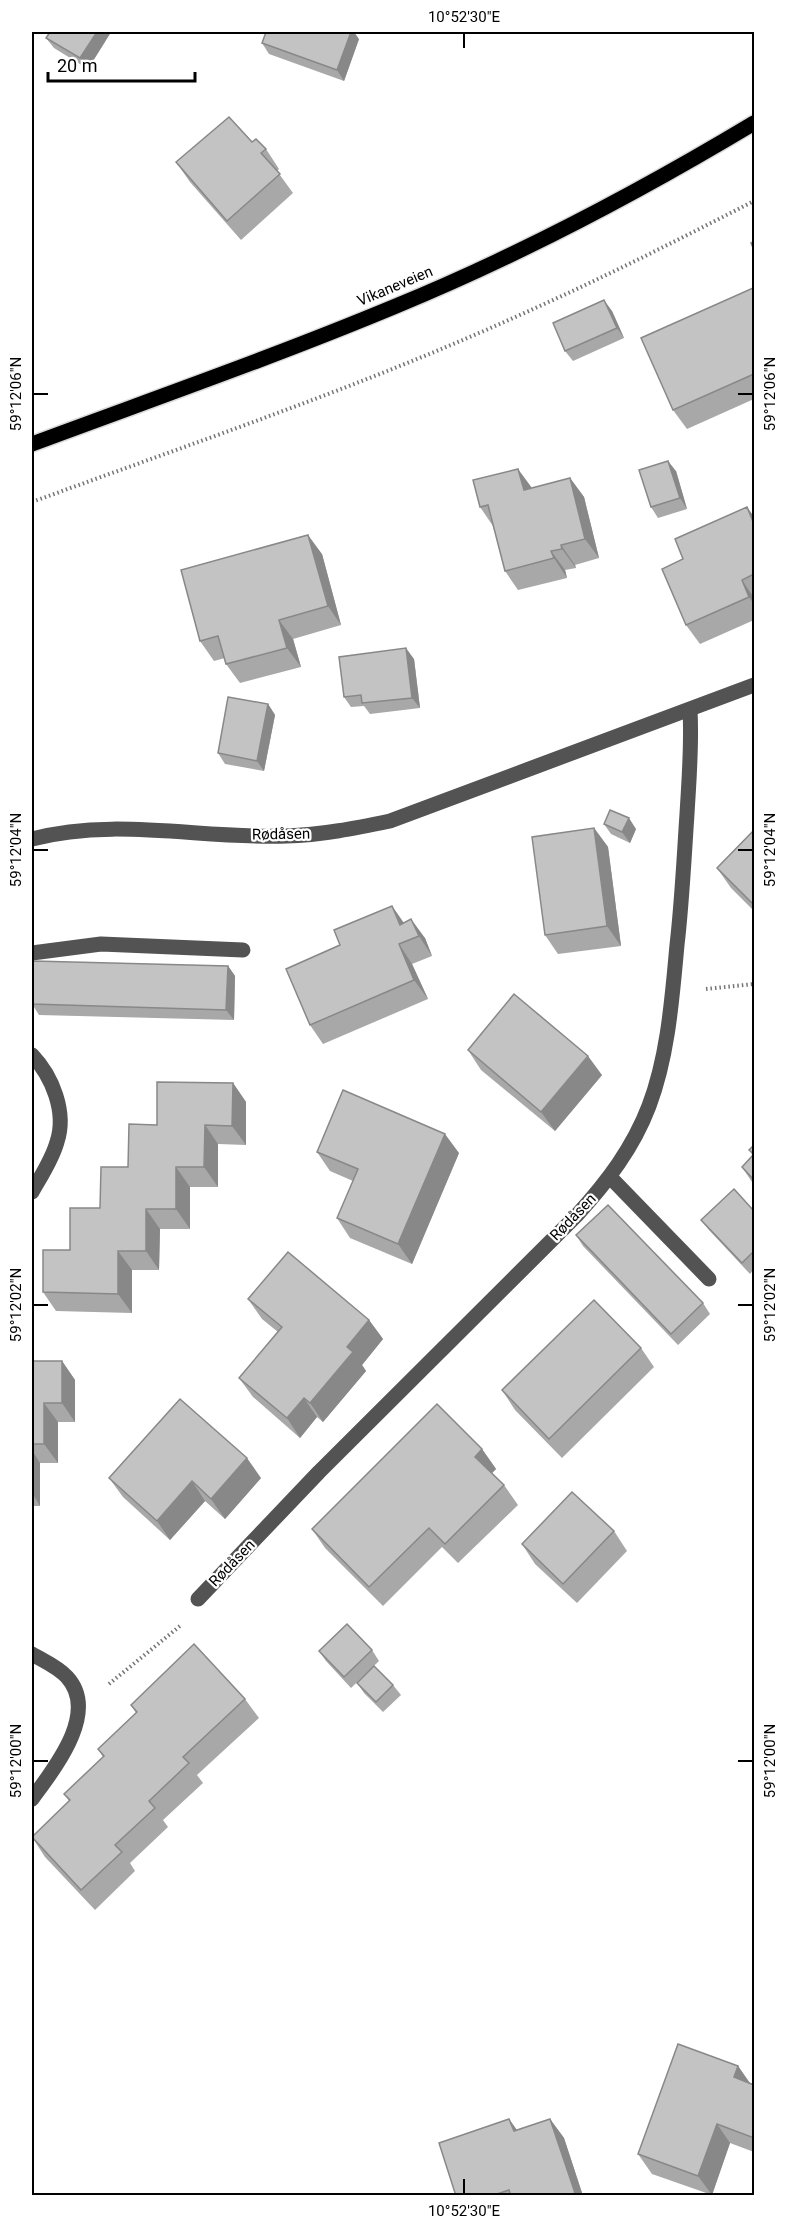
<svg xmlns="http://www.w3.org/2000/svg" width="786" height="2227" font-family="Roboto,sans-serif">
  <style>
    .lines { fill: none; stroke-linecap: round; stroke-linejoin: round }
    .major-casing { stroke: #dbdbdb; stroke-width: 18 }
    .path { stroke: #757575; stroke-width: 4; stroke-dasharray: 1.5 3; stroke-linecap: butt }
    .minor { stroke: #535353; stroke-width: 15 }
    .major { stroke: #000; stroke-width: 15 }
    .wall { fill: #a8a8a8 }
    .shaded-wall { fill: #888 }
    .building { fill: #c3c3c3; stroke: #888; stroke-width: 1.5 }
    .ticks { fill: none; stroke: #000; stroke-width: 2 }
    .labels { text-anchor: middle; dominant-baseline: central; stroke-width: 4.5; stroke-linejoin: round; paint-order: stroke }
    .street-label { font-size: 15px; fill: #000; stroke: #fff }
    .neatline { fill: none; stroke: #000; stroke-width: 2 }
    .ticks-label { font-size: 15px; text-anchor: middle; fill: #000 }
  </style>
  <rect width="100%" height="100%" fill="#fff"/>
  <g class="lines">
    <defs>
      <path id="major" d="M32,444C153,399 276,356 396,306C520,255 639,192 754,123"/>
    </defs>
    <!-- major casing -->
    <use href="#major" class="major-casing"/>
    <!-- path -->
    <g class="path">
      <path d="M32,502C196,442 363,386 522,314C601,279 678,240 754,201"/>
      <path d="M706,989L754,984"/>
      <path d="M109,1684L180,1626"/>
    </g>
    <!-- minor -->
    <g class="minor">
      <path d="M32,839C114,817 202,839 286,836C322,835 356,828 390,821L754,685"/>
      <path d="M32,953L101,944L243,950"/>
      <path d="M32,1055C52,1076 67,1112 57,1142C52,1160 41,1176 32,1192"/>
      <path d="M610,1177L709,1279"/>
      <path d="M198,1599L319,1472L577,1215C607,1182 633,1148 649,1106C668,1056 672,999 677,945C682,902 684,858 687,814C689,779 692,745 690,710"/>
      <path d="M32,1654C44,1661 58,1667 67,1677C100,1713 53,1770 32,1799"/>
    </g>
    <!-- major -->
    <use href="#major" class="major"/>
  </g>
  <!-- wall -->
  <g class="wall">
    <path d="M111,32L88,69L54,48L46,38Z"/>
    <path d="M359,39L344,81L269,54L262,43Z"/>
    <path d="M252,142L266,149L279,169L277,171L293,193L241,240L190,182L176,162Z"/>
    <path d="M754,290V399L687,429L673,410Z"/>
    <path d="M612,311L624,338L573,361L565,351Z"/>
    <path d="M676,471L687,509L658,518L651,507Z"/>
    <path d="M570,478L584,497L599,558L575,565L576,568L565,570L567,578L518,590L505,571L493,526L480,507L532,488Z"/>
    <path d="M747,507L754,517V620L700,644L686,625Z"/>
    <path d="M322,554L341,625L293,639L301,667L240,683L226,664L225,658L214,661L200,641Z"/>
    <path d="M414,659L420,708L370,714L364,706L351,707L344,697Z"/>
    <path d="M268,704L275,715L264,771L225,764L218,753Z"/>
    <path d="M604,824L636,829L630,843L611,834Z"/>
    <path d="M594,828L608,847L621,946L558,954L545,935Z"/>
    <path d="M754,830V911L731,888L717,868Z"/>
    <path d="M392,906L404,923L425,938L432,956L412,964L428,999L323,1044L310,1025Z"/>
    <path d="M228,966L235,976L234,1020L39,1015L32,1004Z"/>
    <path d="M468,1050L602,1075L555,1131L481,1070Z"/>
    <path d="M233,1083L246,1102V1145L218,1144V1187H190V1229H160L159,1270H132V1313L56,1311L43,1292L70,1250L100,1208L157,1125Z"/>
    <path d="M754,1145V1185L742,1167L753,1156L749,1150Z"/>
    <path d="M317,1152L459,1153L412,1264L350,1238L337,1218L353,1181L330,1171Z"/>
    <path d="M754,1211V1269L750,1274L709,1230L701,1220Z"/>
    <path d="M576,1235L703,1303L710,1314L678,1345L583,1246Z"/>
    <path d="M248,1299L369,1320L383,1339L362,1365L366,1371L323,1422L317,1417L300,1438L253,1397L239,1378L278,1332L262,1319Z"/>
    <path d="M641,1348L654,1367L562,1458L515,1410L502,1390Z"/>
    <path d="M32,1361H62L75,1380V1422H58V1463H40V1506H32Z"/>
    <path d="M482,1449L496,1469L492,1473L504,1485L518,1505L458,1563L442,1547L383,1606L325,1548L312,1529Z"/>
    <path d="M109,1478H261L225,1519L205,1501L170,1540L123,1497Z"/>
    <path d="M614,1531L627,1551L577,1603L535,1564L522,1544Z"/>
    <path d="M372,1650L379,1661L351,1688L326,1661L319,1651Z"/>
    <path d="M357,1683L393,1685L401,1695L383,1712L364,1693Z"/>
    <path d="M245,1699L259,1718L197,1775L203,1783L163,1820L168,1827L130,1863L135,1871L95,1910L45,1857L32,1837L69,1801L64,1794L103,1757L98,1749L136,1713L131,1705Z"/>
    <path d="M738,2066L750,2083L754,2085V2152L730,2143L712,2195L652,2174L638,2154Z"/>
    <path d="M509,2119L517,2130L550,2119L564,2138L583,2196H456Z"/>
  </g>
  <!-- shaded-wall -->
  <g class="shaded-wall">
    <path d="M97,32H111L88,69L80,58Z"/>
    <path d="M351,32H354L359,39L344,81L337,70Z"/>
    <path d="M604,300L612,311L624,338L617,328Z"/>
    <path d="M668,461L676,471L687,509L680,498Z"/>
    <path d="M518,469L532,488L524,490Z"/>
    <path d="M570,478L584,497L599,558L585,539Z"/>
    <path d="M747,507L754,517V524Z"/>
    <path d="M308,535L322,554L341,625L328,606Z"/>
    <path d="M561,545L575,565L576,568L562,549Z"/>
    <path d="M551,551L565,570L567,578L554,558Z"/>
    <path d="M742,580L754,598V604L749,597Z"/>
    <path d="M279,620L293,639L301,667L287,648Z"/>
    <path d="M406,648L414,659L420,708L412,698Z"/>
    <path d="M268,704L275,715L264,771L257,761Z"/>
    <path d="M629,818L636,829L630,843L622,832Z"/>
    <path d="M594,828L608,847L621,946L607,926Z"/>
    <path d="M392,906L405,925H400Z"/>
    <path d="M411,919L425,938L432,956L419,936Z"/>
    <path d="M399,944L412,964L428,999L414,980Z"/>
    <path d="M228,966L235,976L234,1020L226,1010Z"/>
    <path d="M588,1056L602,1075L555,1131L541,1112Z"/>
    <path d="M233,1083L246,1102V1145L232,1126Z"/>
    <path d="M205,1125L218,1144V1187L204,1167Z"/>
    <path d="M445,1134L459,1153L412,1264L398,1244Z"/>
    <path d="M176,1167L190,1187V1229L176,1209Z"/>
    <path d="M146,1209L160,1229L159,1270L146,1251Z"/>
    <path d="M118,1251L132,1270V1313L118,1294Z"/>
    <path d="M369,1320L383,1339L362,1365L366,1371L323,1422L310,1403L347,1347Z"/>
    <path d="M62,1361L75,1380V1422L62,1403Z"/>
    <path d="M304,1398L317,1417L300,1438L287,1418Z"/>
    <path d="M44,1403L58,1422V1463L44,1444Z"/>
    <path d="M482,1449L496,1469L489,1476L475,1457Z"/>
    <path d="M32,1450L40,1463V1506L32,1493Z"/>
    <path d="M247,1458L261,1478L225,1519L211,1499Z"/>
    <path d="M192,1481L205,1501L170,1540L157,1521Z"/>
    <path d="M738,2066L751,2085L734,2077Z"/>
    <path d="M509,2119L523,2139L514,2131Z"/>
    <path d="M550,2119L564,2138L583,2196H577L575,2193Z"/>
    <path d="M717,2124L730,2143L712,2195L698,2176Z"/>
  </g>
  <!-- building -->
  <g class="building">
    <path d="M50,32H97L80,58L46,38Z"/>
    <path d="M266,32H351L337,70L262,43Z"/>
    <path d="M229,117L252,142L256,139L266,149L261,153L280,174L227,221L176,162Z"/>
    <path d="M754,241V250L751,243Z"/>
    <path d="M753,288L754,291V374L673,410L641,338Z"/>
    <path d="M604,300L617,328L565,351L553,323Z"/>
    <path d="M668,461L680,498L651,507L639,470Z"/>
    <path d="M518,469L524,490L570,478L585,539L561,545L562,549L551,551L554,558L505,571L488,505L480,507L473,480Z"/>
    <path d="M747,507L754,524V574L742,580L749,597L686,625L662,569L683,559L675,539Z"/>
    <path d="M308,535L328,606L279,620L287,648L226,664L218,636L200,641L181,570Z"/>
    <path d="M406,648L412,698L362,703L361,695L344,697L339,657Z"/>
    <path d="M228,697L268,704L257,761L218,753Z"/>
    <path d="M610,810L629,818L622,832L604,824Z"/>
    <path d="M594,828L607,926L545,935L532,837Z"/>
    <path d="M754,830V905L717,868Z"/>
    <path d="M392,906L400,925L411,919L419,936L399,944L414,980L310,1025L286,969L340,945L334,930Z"/>
    <path d="M33,961L228,966L226,1010L32,1004Z"/>
    <path d="M514,994L588,1056L541,1112L468,1050Z"/>
    <path d="M157,1082L233,1083L232,1126L205,1125L204,1167H176V1209H146V1251H118V1294L43,1292V1250H70V1208H100L101,1167H128L129,1124L157,1125Z"/>
    <path d="M343,1090L445,1134L398,1244L337,1218L358,1169L317,1152Z"/>
    <path d="M754,1145V1154L749,1150Z"/>
    <path d="M754,1154V1180L742,1167Z"/>
    <path d="M734,1189L754,1211V1251L742,1263L701,1220Z"/>
    <path d="M608,1205L703,1303L671,1334L576,1235Z"/>
    <path d="M288,1252L369,1320L347,1347L353,1352L310,1403L304,1398L287,1418L239,1378L282,1327L248,1299Z"/>
    <path d="M594,1300L641,1348L549,1439L502,1390Z"/>
    <path d="M32,1361H62V1403H44V1444H32Z"/>
    <path d="M180,1399L247,1458L211,1499L192,1481L157,1521L109,1478Z"/>
    <path d="M437,1404L482,1449L475,1457L504,1485L445,1544L429,1528L369,1587L312,1529Z"/>
    <path d="M572,1492L614,1531L563,1584L522,1544Z"/>
    <path d="M347,1624L372,1650L344,1677L319,1651Z"/>
    <path d="M194,1644L245,1699L183,1757L189,1763L149,1801L155,1808L115,1845L122,1852L81,1890L32,1837L70,1800L64,1794L104,1756L98,1749L137,1712L131,1705Z"/>
    <path d="M374,1666L393,1685L376,1702L357,1683Z"/>
    <path d="M678,2044L738,2066L734,2077L754,2085V2138L717,2124L698,2176L638,2154Z"/>
    <path d="M509,2119L514,2131L550,2119L575,2193L567,2196H511L509,2190L491,2196H456L439,2143Z"/>
  </g>
  <!-- ticks -->
  <path class="ticks" d="M464,33V48M33,394H48M738,394H753M33,850H48M738,850H753M33,1305H48M738,1305H753M33,1761H48M738,1761H753M464,2179V2194"/>
  <g class="labels">
    <!-- street labels -->
    <g class="street-label">
      <text transform="translate(395 286) rotate(-23)">Vikaneveien</text>
      <text transform="translate(281 834) rotate(-1)">Rødåsen</text>
      <text transform="translate(573 1217) rotate(-46)">Rødåsen</text>
      <text transform="translate(232 1563) rotate(-46)">Rødåsen</text>
    </g>
  </g>
  <!-- border -->
  <rect width="786" height="2227" fill="none" stroke="#ffffff" stroke-width="66"/>
  <!-- scale -->
  <path d="M48 72v9h147v-9" fill="none" stroke="#000000" stroke-width="3"/>
  <text x="57" y="72" font-size="18" fill="#000000" stroke="#ffffff" stroke-width="4.5" paint-order="stroke">20 m</text>
  <rect x="33" y="33" width="720" height="2161" class="neatline"/>
  <g class="ticks-label">
    <text x="464" y="22">10°52'30"E</text>
    <text transform="translate(16 394) rotate(-90)" y="5">59°12'06"N</text>
    <text transform="translate(770 394) rotate(-90)" y="5">59°12'06"N</text>
    <text transform="translate(16 850) rotate(-90)" y="5">59°12'04"N</text>
    <text transform="translate(770 850) rotate(-90)" y="5">59°12'04"N</text>
    <text transform="translate(16 1305) rotate(-90)" y="5">59°12'02"N</text>
    <text transform="translate(770 1305) rotate(-90)" y="5">59°12'02"N</text>
    <text transform="translate(16 1761) rotate(-90)" y="5">59°12'00"N</text>
    <text transform="translate(770 1761) rotate(-90)" y="5">59°12'00"N</text>
    <text x="464" y="2216">10°52'30"E</text>
  </g>
</svg>
